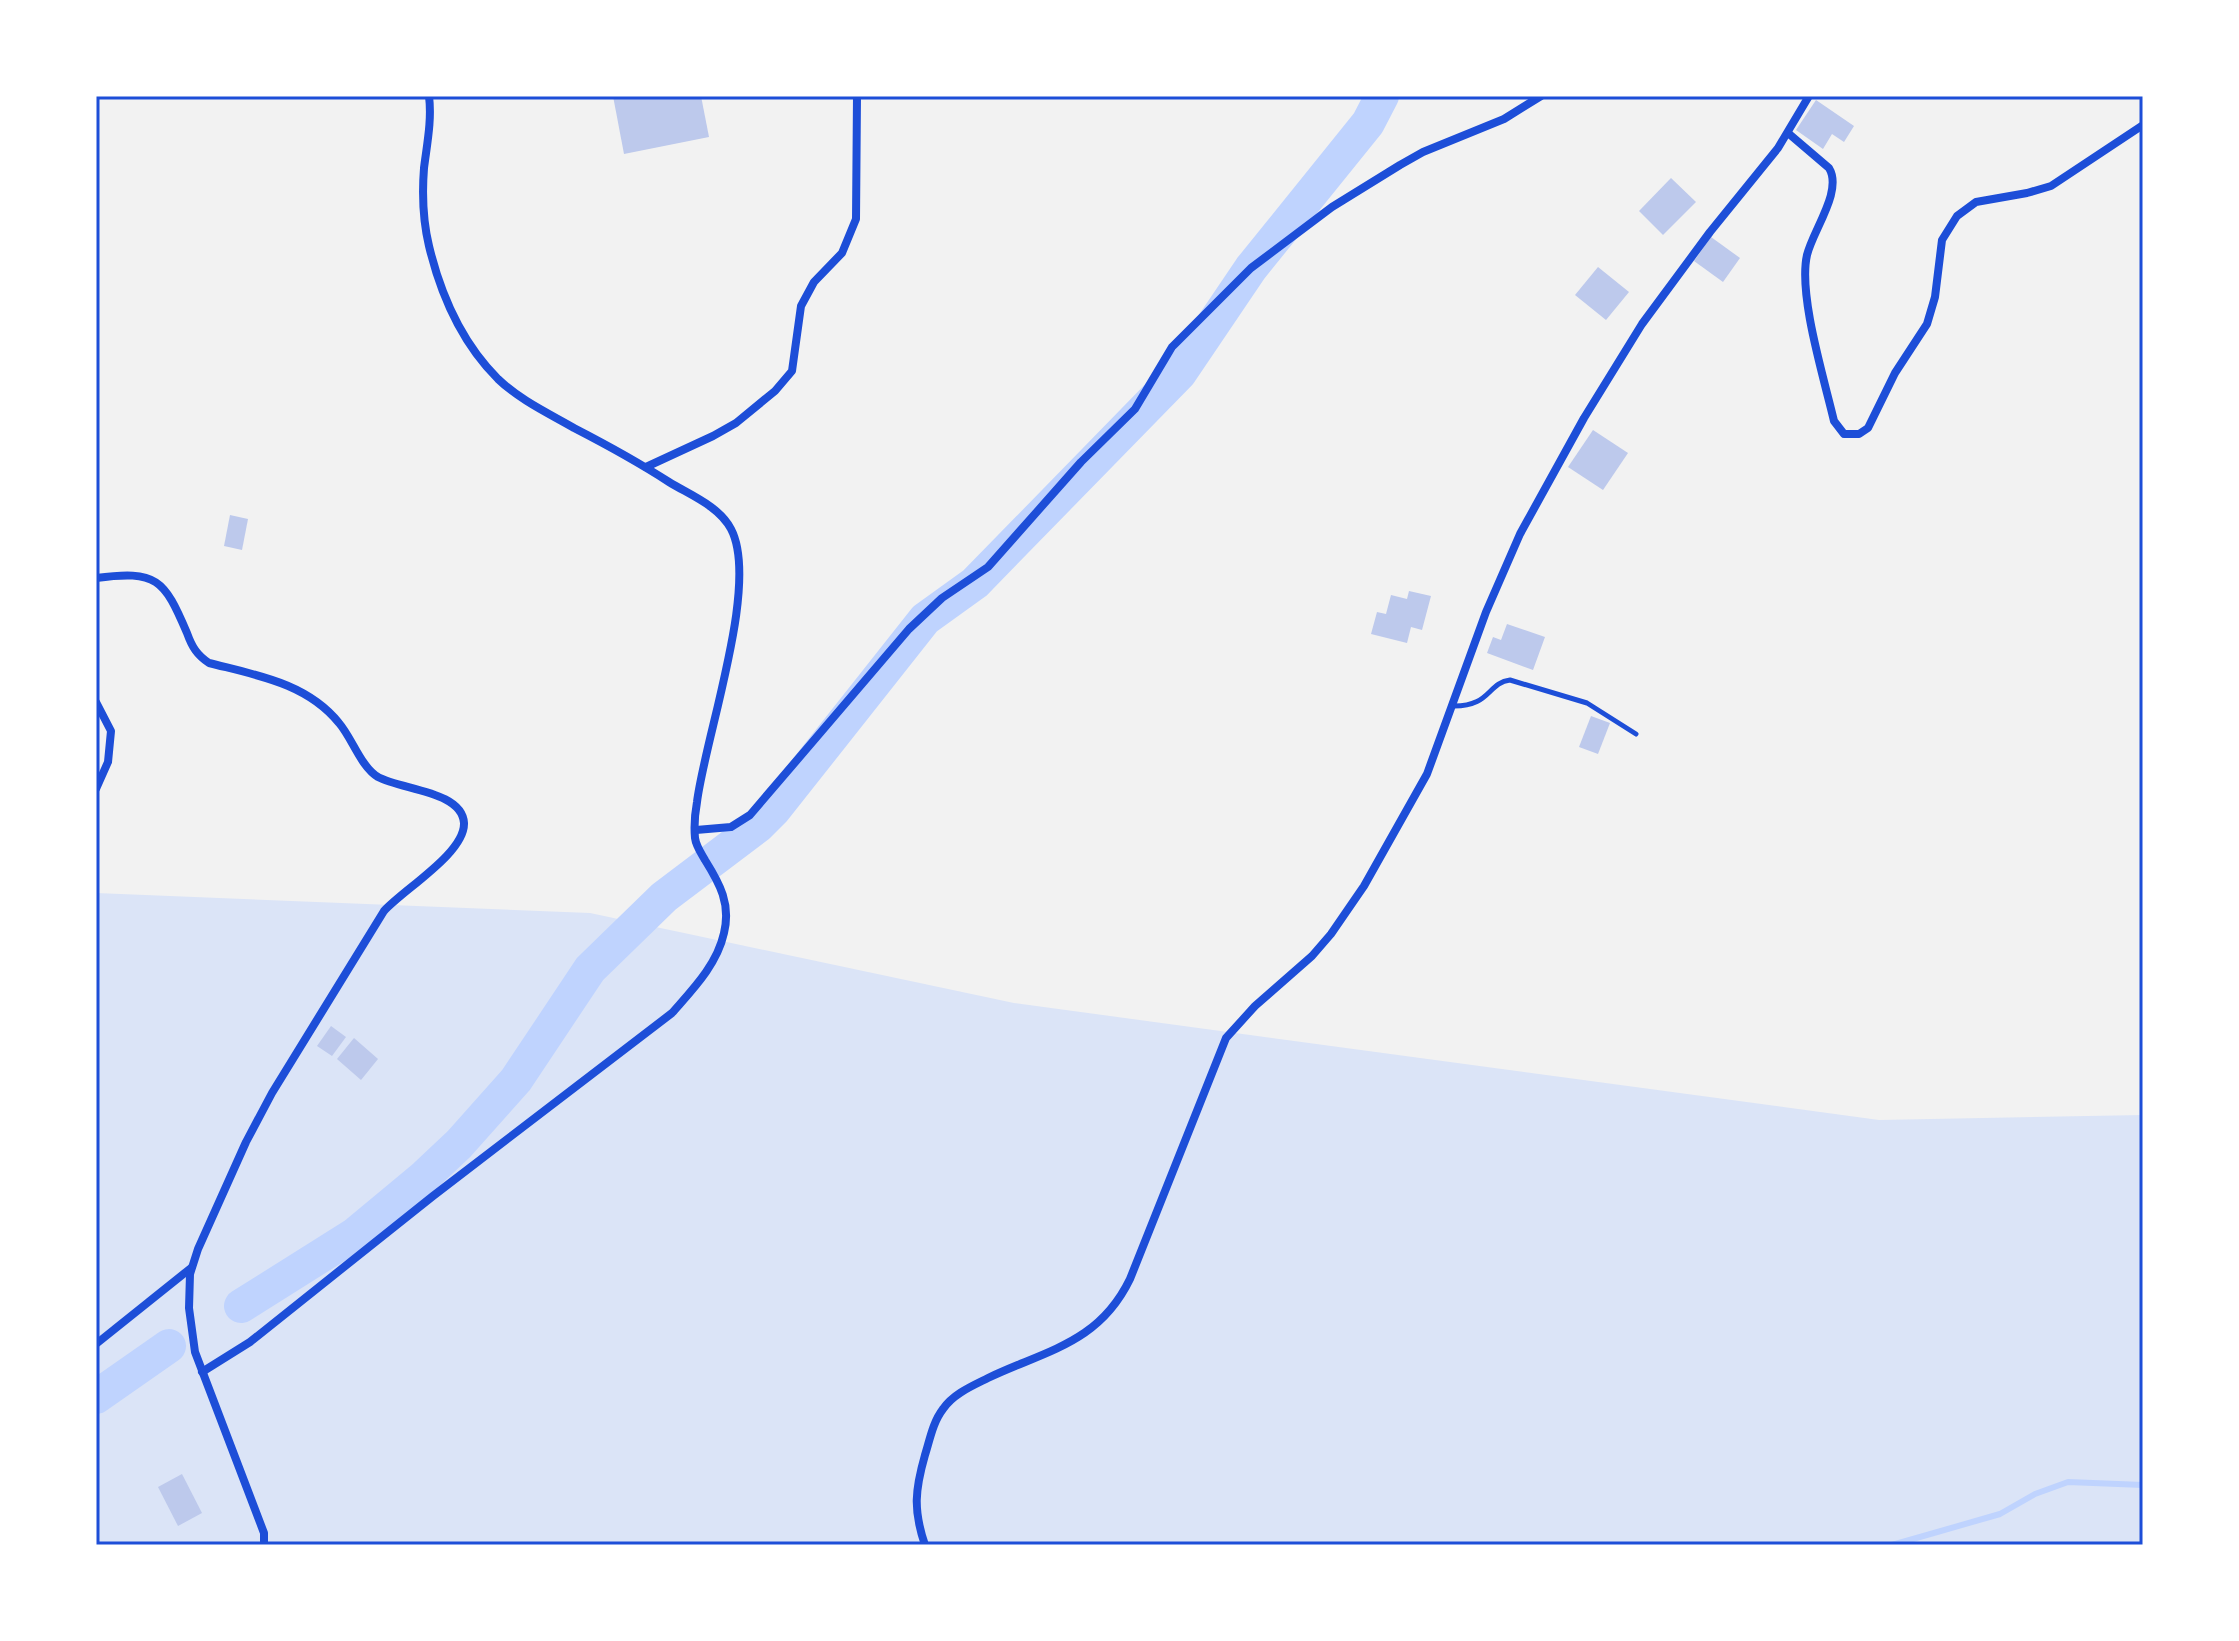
<svg xmlns="http://www.w3.org/2000/svg" width="2239" height="1641" font-family="Lato,sans-serif">
  <style>
    .green { fill: #dbe4f7 }
    .lines { fill: none; stroke-linecap: round; stroke-linejoin: round }
    .stream { stroke: #bfd3fe; stroke-width: 6 }
    .river { stroke: #bfd3fe; stroke-width: 34 }
    .building { fill: #bdc9ec }
    .service { stroke: #1d4ed8; stroke-width: 5 }
    .minor { stroke: #1d4ed8; stroke-width: 8 }
    .neatline { fill: none; stroke: #1d4ed8; stroke-width: 3 }
  </style>
  <rect width="100%" height="100%" fill="#f2f2f2"/>
  <!-- green -->
  <path class="green" d="M96,893L590,913L1014,1003L1879,1120L2143,1115V1545H96Z"/>
  <g class="lines">
    <!-- stream -->
    <path class="stream" d="M1892,1545L2000,1514L2035,1494L2068,1482L2143,1485"/>
    <!-- river -->
    <g class="river">
      <path d="M241,1306L354,1235L425,1176L459,1144L516,1080L590,969L664,897L758,826L774,810L925,619L975,583L1180,373L1251,268L1368,123L1382,96"/>
      <path d="M96,1397L169,1346"/>
    </g>
  </g>
  <!-- building -->
  <g class="building">
    <path d="M613,96H701L709,137L624,154Z"/>
    <path d="M1816,100L1854,126L1844,142L1832,134L1823,149L1796,130Z"/>
    <path d="M1671,178L1696,202L1663,235L1639,211Z"/>
    <path d="M1711,237L1740,258L1723,282L1694,261Z"/>
    <path d="M1598,267L1629,292L1606,320L1575,295Z"/>
    <path d="M1593,430L1628,453L1603,490L1568,467Z"/>
    <path d="M230,515L248,519L242,550L224,546Z"/>
    <path d="M1409,591L1431,596L1422,630L1411,627L1407,643L1371,634L1377,612L1386,614L1391,595L1407,599Z"/>
    <path d="M1507,624L1545,637L1533,670L1487,653L1493,637L1501,640Z"/>
    <path d="M1591,716L1610,723L1598,754L1579,747Z"/>
    <path d="M331,1026L346,1037L332,1056L317,1046Z"/>
    <path d="M354,1038L378,1059L361,1080L337,1059Z"/>
    <path d="M182,1474L202,1513L178,1526L158,1487Z"/>
  </g>
  <g class="lines">
    <!-- service -->
    <path class="service" d="M1452,706C1491,707 1487,683 1510,680L1587,703L1636,734"/>
    <!-- minor -->
    <g class="minor">
      <path d="M1788,133L1829,168C1843,191 1813,230 1807,255C1798,295 1824,378 1834,421L1844,434H1859L1868,428L1895,373L1927,324L1935,297L1942,240L1957,216L1976,202L2027,193L2051,186L2143,125"/>
      <path d="M646,467L713,436L736,423L775,391L792,371L801,306L814,282L842,253L856,219L857,96"/>
      <path d="M96,578C157,570 164,579 187,633C192,647 197,655 209,663C256,675 307,683 339,723C352,738 361,767 378,777C402,790 462,791 464,823C465,853 404,889 384,911L272,1093L246,1142L198,1249L190,1274L189,1308L195,1352L264,1533V1545"/>
      <path d="M96,702L111,731L108,762L96,789"/>
      <path d="M696,830L731,827L750,815L909,629L942,598L988,567L1081,462L1135,409L1172,347L1251,268L1332,207L1400,165L1423,152L1504,119L1541,96"/>
      <path d="M96,1344L191,1268"/>
      <path d="M202,1372L250,1342L433,1196L672,1013C692,990 717,965 724,933C731,904 720,884 705,860C701,853 696,846 695,838C694,827 695,813 697,802C705,737 760,584 731,529C719,506 690,495 669,482C638,462 607,445 574,428C548,413 520,400 498,379C461,342 441,296 429,246C423,221 422,194 424,168C427,144 432,120 429,96"/>
      <path d="M925,1545C913,1510 915,1490 925,1455C930,1439 933,1422 943,1409C953,1394 972,1386 988,1378C1047,1350 1099,1343 1130,1279L1226,1038L1255,1006L1312,956L1331,934L1364,886L1427,774L1486,612L1520,534L1584,418L1642,324L1710,232L1778,148L1809,96"/>
    </g>
  </g>
  <!-- border -->
  <rect width="2239" height="1641" fill="none" stroke="#ffffff" stroke-width="196"/>
  <rect x="98" y="98" width="2043" height="1445" class="neatline"/>
</svg>
